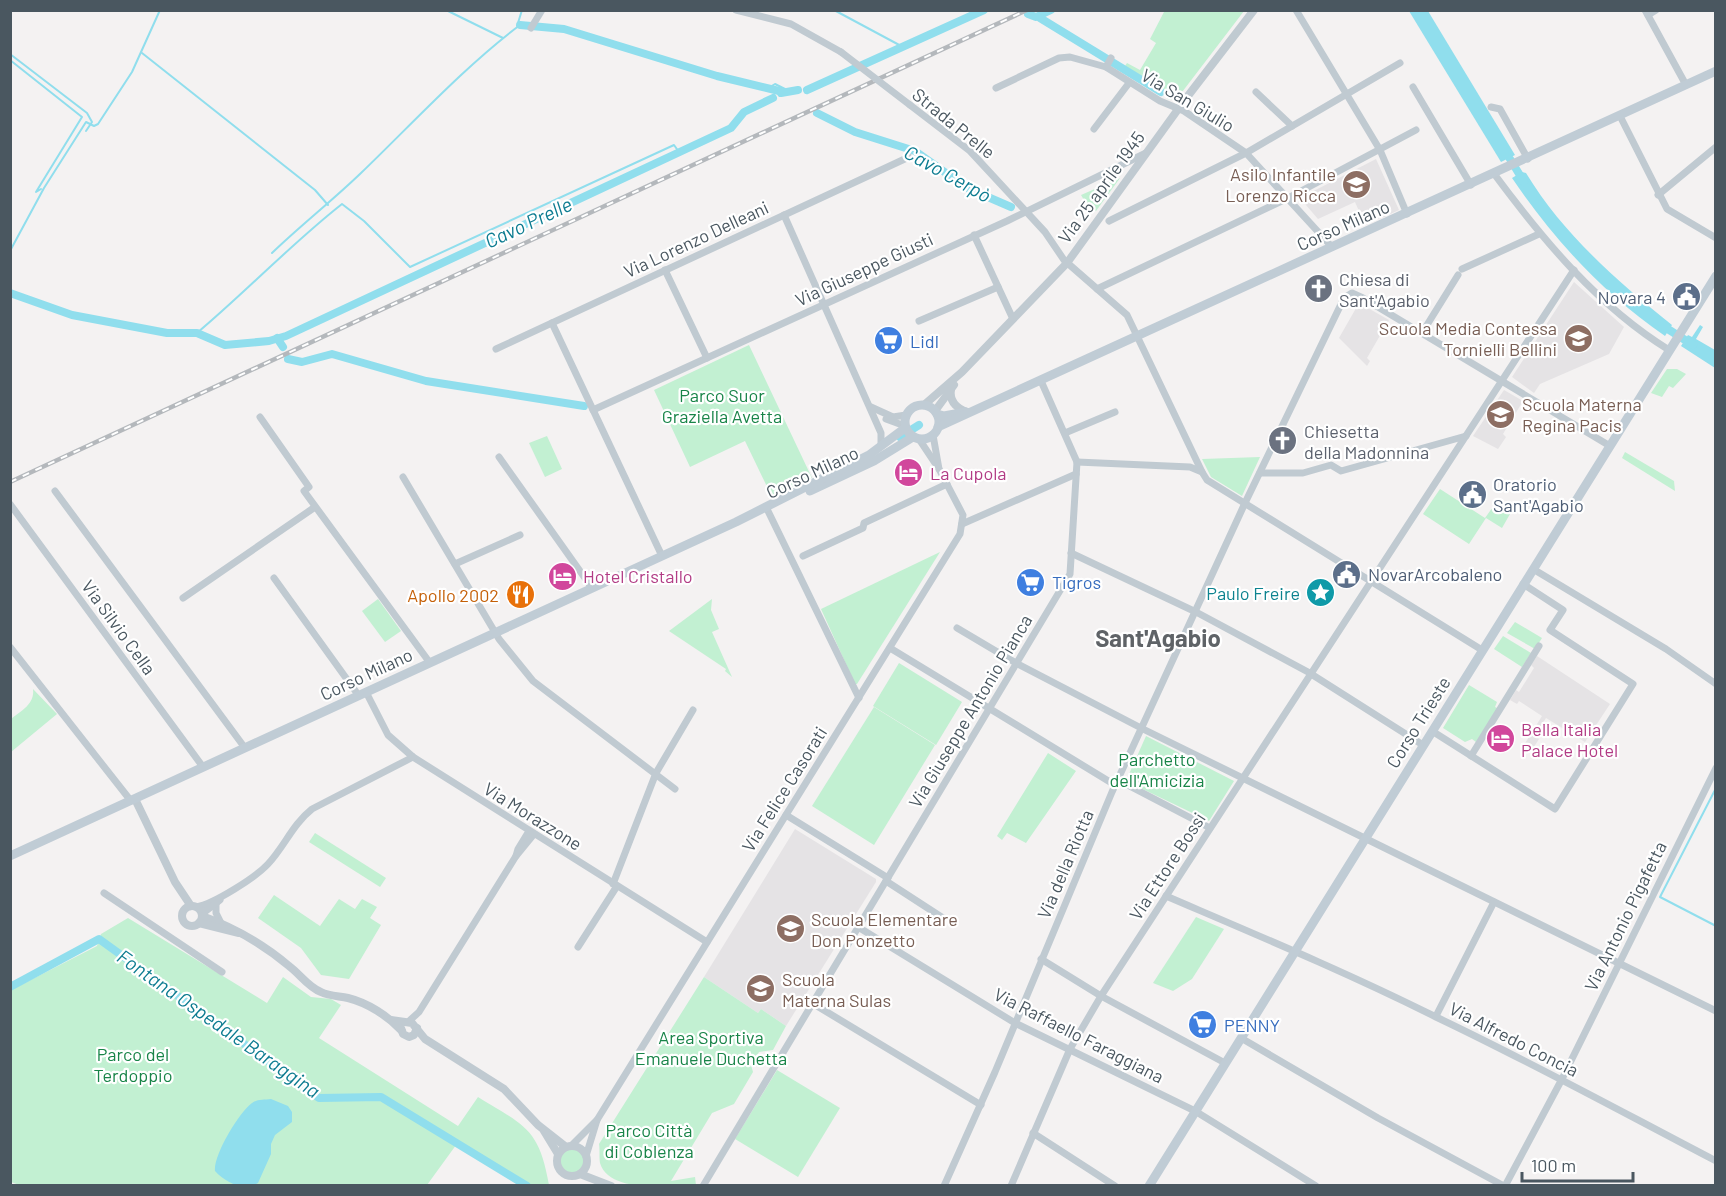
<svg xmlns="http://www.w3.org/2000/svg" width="1726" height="1196" font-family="Barlow,sans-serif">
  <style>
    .education { fill: #e5e3e5 }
    .green { fill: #c2f0d2 }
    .water { fill: #90deed }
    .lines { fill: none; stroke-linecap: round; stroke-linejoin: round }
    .stream { stroke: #90deed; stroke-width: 2 }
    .canal { stroke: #90deed; stroke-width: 8 }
    .minor { stroke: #c0cad1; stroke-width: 7 }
    .tertiary { stroke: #c0cad1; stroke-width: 8 }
    .secondary { stroke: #c0ccd5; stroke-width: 9 }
    .rail-casing { stroke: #b4b8bc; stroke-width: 4.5 }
    .rail { stroke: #fff; stroke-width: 2; stroke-dasharray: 7; stroke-linecap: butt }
    .minor-bridge { stroke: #c0cad1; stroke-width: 7 }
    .labels { text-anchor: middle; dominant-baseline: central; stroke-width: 4.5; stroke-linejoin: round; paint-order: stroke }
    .street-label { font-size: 18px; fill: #4a5760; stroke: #fff }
    .education-label { font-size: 18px; fill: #785e54; stroke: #fff; text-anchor: start }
    .worship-label { font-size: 18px; fill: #5b616d; stroke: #fff; text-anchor: start }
    .service-label { font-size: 18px; fill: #4e5e75; stroke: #fff; text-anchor: start }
    .shop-label { font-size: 18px; fill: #366cbe; stroke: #fff; text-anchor: start }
    .park-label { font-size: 18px; fill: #188448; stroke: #fff }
    .hotel-label { font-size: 18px; fill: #b23c85; stroke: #fff; text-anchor: start }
    .culture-label { font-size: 18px; fill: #0d838f; stroke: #fff; text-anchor: end }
    .food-label { font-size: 18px; fill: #c56008; stroke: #fff; text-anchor: end }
    .water-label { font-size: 20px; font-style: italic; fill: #0d7c91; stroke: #fff }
    .district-label { font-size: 24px; font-weight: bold; fill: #5f6367; stroke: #fff }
  </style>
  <rect width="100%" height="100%" fill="#f4f2f2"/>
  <!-- education -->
  <g class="education">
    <path d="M1376,159L1399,210L1380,219L1359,211L1355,202L1318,219L1300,198Z"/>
    <path d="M1574,282L1624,327L1609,354L1540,384L1534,393L1512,377Z"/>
    <path d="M1359,303L1389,320L1367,358L1370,361L1367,366L1339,338Z"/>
    <path d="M1504,390L1523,401L1503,434L1506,437L1498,449L1473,436Z"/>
    <path d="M1537,656L1610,704L1585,742L1546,718L1535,736L1539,739L1532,750L1524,745L1542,716L1519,701L1517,704L1510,700L1516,690L1519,692L1534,668L1531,665Z"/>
    <path d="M795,829L876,879V882L786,1026L761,1009L758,1013L704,977Z"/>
  </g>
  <!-- green -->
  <g class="green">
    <path d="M1165,10L1244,11L1176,100L1167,99L1170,93L1125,66L1127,63L1140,70L1156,43L1150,39Z"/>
    <path d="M1120,178L1096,211L1087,205L1081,195Z"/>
    <path d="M749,345L812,478L772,497L745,441L690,467L654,390Z"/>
    <path d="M1667,369H1677L1686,374L1673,388L1669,386L1662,397L1651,393Z"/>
    <path d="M547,436L562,469L545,477L529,443Z"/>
    <path d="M1625,452L1674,481L1675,491L1622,458Z"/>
    <path d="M1260,457L1242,496L1211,477L1202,459Z"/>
    <path d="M1440,489L1485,518L1495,504L1510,514L1502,528L1486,518L1469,544L1423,514Z"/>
    <path d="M940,552L857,684H855L821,609Z"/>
    <path d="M378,599L401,631L385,642L362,611Z"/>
    <path d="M712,599L711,610L719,629L712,632L732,677L725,671L726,669L669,631Z"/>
    <path d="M1515,622L1542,638L1535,649L1507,633Z"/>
    <path d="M1503,636L1531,653L1522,667L1494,649Z"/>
    <path d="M899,663L962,702L936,745L873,706Z"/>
    <path d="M1469,685L1497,702L1495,707L1499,709L1476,742L1472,739L1465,742L1443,728Z"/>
    <path d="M33,689L57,714L11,752V719C21,711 35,704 33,689Z"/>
    <path d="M874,707L935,745L874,845L812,806Z"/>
    <path d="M1146,736L1234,781L1209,821L1126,781Z"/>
    <path d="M1048,753L1076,771L1026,843L1007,833L1002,840L997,836Z"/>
    <path d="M315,833L386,878L380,887L309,842Z"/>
    <path d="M274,895L320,926L339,899L355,909L362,899L377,907L370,918L381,925L349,979L321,975L301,948L258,918Z"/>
    <path d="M1196,917L1224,929L1192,979L1173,991L1153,983Z"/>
    <path d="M128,918L267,1003L283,977L311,997L331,999L341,1005L319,1038L458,1126L478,1097C525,1126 539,1128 549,1185H527L459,1141L427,1185L22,1186L11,1182V990L97,946L101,934Z"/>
    <path d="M704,977L758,1013L761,1009L786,1026L773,1050L759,1052L751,1065L753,1072L734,1104L712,1113L671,1181L695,1177L696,1185C672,1186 609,1194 600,1163C599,1157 600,1149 599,1144Z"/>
    <path d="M777,1070L840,1108L798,1177L735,1139Z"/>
    <circle cx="572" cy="1161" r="12"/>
  </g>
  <!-- water -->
  <g class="water">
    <path d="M1409,11H1428L1515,155L1501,162Z"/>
    <path d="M1522,172L1526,173C1563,234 1617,281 1672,325L1665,336C1603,293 1554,240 1512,178Z"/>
    <path d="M1700,325L1703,327L1696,339L1715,350V368L1681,346L1688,335L1692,337Z"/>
    <path d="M271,1099L288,1106L292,1112V1122L275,1135L271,1144V1154L258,1183C243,1191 226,1183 215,1171C213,1156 239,1112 252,1103C257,1099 264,1100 271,1099Z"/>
  </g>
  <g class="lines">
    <!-- stream -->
    <g class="stream">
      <path d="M446,10L503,38"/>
      <path d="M834,10L903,47"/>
      <path d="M142,53L315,190L328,205"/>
      <path d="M10,54L87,113L92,122L86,131"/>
      <path d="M10,60L82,117L36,192L41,189"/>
      <path d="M770,87L775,84L787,90"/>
      <path d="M10,251L44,188L86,122L94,126L98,124L132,72L160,10"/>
      <path d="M272,253C301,225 332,201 361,173C411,125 465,66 520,25L518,23L522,10"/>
      <path d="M197,333C247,291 291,244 342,204L364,221L410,267L674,145L679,152"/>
      <path d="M1716,788L1660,897L1716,926"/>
    </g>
    <!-- canal -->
    <g class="canal">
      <path d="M1028,14L1036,17L1051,10"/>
      <path d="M1040,18L1161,92"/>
      <path d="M520,25L564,29L717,76L779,91"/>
      <path d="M807,90L984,10"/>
      <path d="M781,93L798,90"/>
      <path d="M817,113L855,132L915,151L967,188L1011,207"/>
      <path d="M1510,159L1524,182"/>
      <path d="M10,293L72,315L167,333H197L225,345L269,341L286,336L731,128L744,112L773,98"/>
      <path d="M1663,326L1693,345"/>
      <path d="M277,338L283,347"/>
      <path d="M288,359L302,362L332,354L426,381L584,406"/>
      <path d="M900,437L919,425"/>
      <path d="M10,987L99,939L319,1098L381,1097L527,1186"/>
    </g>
    <!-- minor -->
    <g class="minor">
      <path d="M736,10L791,24L841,52"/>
      <path d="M1296,10L1380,150L1407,214"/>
      <path d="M1645,10L1686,85"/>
      <path d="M1648,15L1656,10"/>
      <path d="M531,28L542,10"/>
      <path d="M1106,67L1111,58"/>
      <path d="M1413,87L1471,185"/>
      <path d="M996,88L1059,58L1070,57L1106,67L1160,101L1184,111L1246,153L1332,247"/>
      <path d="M1256,92L1292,126"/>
      <path d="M910,105L970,151L1045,232L1064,260L1127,315L1202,472"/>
      <path d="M1491,107L1500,109L1528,159"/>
      <path d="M1620,116L1667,209L1716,238"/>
      <path d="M1094,129L1129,83"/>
      <path d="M1495,175C1544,241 1598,306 1669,350"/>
      <path d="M1658,195L1716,147"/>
      <path d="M784,215L881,433V446"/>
      <path d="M1109,221L1246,153L1400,63"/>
      <path d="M974,235L1013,319"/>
      <path d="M1462,269L1539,234"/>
      <path d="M665,270L707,358"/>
      <path d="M1097,289L1288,198L1416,130"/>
      <path d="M919,321L998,287"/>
      <path d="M552,323L662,556"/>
      <path d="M1422,333L1458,275"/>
      <path d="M496,349L909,157"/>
      <path d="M871,407L893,417L906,415"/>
      <path d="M593,410L1007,221L1146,153"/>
      <path d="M260,417L309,487L304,491L430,663"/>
      <path d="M886,419L905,426"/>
      <path d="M1065,433L1115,412"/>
      <path d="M919,439L939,469"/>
      <path d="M499,457L592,588"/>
      <path d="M1077,462L1190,467L1202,472L1207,480L1482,650"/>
      <path d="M1260,473H1303L1331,465L1341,471L1466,436"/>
      <path d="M403,477L499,639L533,681L675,789"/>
      <path d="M55,491L245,748"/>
      <path d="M10,504L203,767"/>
      <path d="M768,511L859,698"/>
      <path d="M962,524L1076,474"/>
      <path d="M1071,553L1196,612L1308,672L1423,745"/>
      <path d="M803,556L863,528L864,523L947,484"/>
      <path d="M455,564L520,535"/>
      <path d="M1533,569L1666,649L1716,684"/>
      <path d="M274,578L359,696"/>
      <path d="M183,598L315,507"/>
      <path d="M957,628L1016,663L1143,729L1716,1011"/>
      <path d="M10,647L131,801"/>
      <path d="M890,648L1115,785"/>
      <path d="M366,692L388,735L413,757L707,942"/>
      <path d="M1432,731L1555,809L1633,684L1550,630L1563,610L1523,584"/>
      <path d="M1471,756L1539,646"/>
      <path d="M1118,780L1210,828"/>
      <path d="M786,815L888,878"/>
      <path d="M529,831L518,849L516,856L534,834"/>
      <path d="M886,881L943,918"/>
      <path d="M613,884L656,773L693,710"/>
      <path d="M104,893L222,972"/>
      <path d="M1166,896C1257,935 1348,973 1436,1017C1531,1062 1622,1112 1716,1161"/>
      <path d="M216,903V913L221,923"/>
      <path d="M196,907C214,904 256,877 268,864C284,847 293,824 312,809L413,757"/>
      <path d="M202,914L220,900"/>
      <path d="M858,927L1015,1023L1195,1111L1316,1186"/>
      <path d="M578,947L617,886"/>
      <path d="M1041,959L1101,996L1225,1063"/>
      <path d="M812,1003L981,1105"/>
      <path d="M1436,1016L1494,902"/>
      <path d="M408,1022L419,1012L516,856"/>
      <path d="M1241,1038L1378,1118L1504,1186"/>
      <path d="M1033,1133L1115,1186"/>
      <path d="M571,1146L597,1120L960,534L963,515L939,469L933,435"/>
      <path d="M586,1156L597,1120"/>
      <path d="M703,1186L1070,574L1077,462L1041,381"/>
      <path d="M944,1186L995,1072L1112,792L1245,503L1344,298L1352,293L1363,298L1610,446"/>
      <path d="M1011,1186L1070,1049L1101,996L1574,270"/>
      <path d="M1505,1186L1562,1079L1716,768"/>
    </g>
    <!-- tertiary -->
    <g class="tertiary">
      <path d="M951,389C949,401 956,408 967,412"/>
      <path d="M924,405L962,372L1067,263L1184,101L1254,10"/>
      <path d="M935,411L954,385"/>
      <path d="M135,799L175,882L191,906"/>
      <circle cx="192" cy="916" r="10"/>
      <path d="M202,916C233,927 263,944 289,966C300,974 308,987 321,992C329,996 339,996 348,998C368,1003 388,1016 402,1031"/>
      <path d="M199,923L239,933"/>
      <path d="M391,1020L412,1023L425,1039L504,1089L538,1125L566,1147"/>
      <path d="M401,1028L403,1034L409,1037L414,1035L417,1028"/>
      <path d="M544,1131L558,1154"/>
      <circle cx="572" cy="1161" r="15"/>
      <path d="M580,1174L611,1186"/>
    </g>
    <!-- secondary -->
    <g class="secondary">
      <circle cx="922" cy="422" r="17"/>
      <path d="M937,414L944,416L966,412"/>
      <path d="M938,427L1716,71"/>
      <path d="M810,491L874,461L913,437"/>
      <path d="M10,856L736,522L869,455L905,428"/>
      <path d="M1149,1186L1716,276"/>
    </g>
    <defs>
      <path id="rail" d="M10,482L1027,10"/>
    </defs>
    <!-- rail casing -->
    <use href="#rail" class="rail-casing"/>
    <!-- rail -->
    <use href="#rail" class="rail"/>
    <!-- minor-bridge -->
    <path class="minor-bridge" d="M841,52L910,105"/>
  </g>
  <!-- icons -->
  <defs>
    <symbol id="school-disc" viewBox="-11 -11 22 22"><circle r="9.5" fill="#8d6e63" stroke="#fff"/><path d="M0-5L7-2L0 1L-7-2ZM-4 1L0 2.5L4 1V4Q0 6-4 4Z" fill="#fff"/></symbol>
    <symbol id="church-disc" viewBox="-11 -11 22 22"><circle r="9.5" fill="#6b7280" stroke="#fff"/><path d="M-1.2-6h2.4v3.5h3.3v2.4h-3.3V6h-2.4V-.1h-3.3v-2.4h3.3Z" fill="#fff"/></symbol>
    <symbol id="civic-disc" viewBox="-11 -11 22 22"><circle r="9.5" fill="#5c6f8a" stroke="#fff"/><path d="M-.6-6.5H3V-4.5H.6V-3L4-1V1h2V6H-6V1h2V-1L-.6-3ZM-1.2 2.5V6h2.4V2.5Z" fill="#fff"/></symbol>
    <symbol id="supermarket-disc" viewBox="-11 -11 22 22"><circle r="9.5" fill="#3f7fe0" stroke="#fff"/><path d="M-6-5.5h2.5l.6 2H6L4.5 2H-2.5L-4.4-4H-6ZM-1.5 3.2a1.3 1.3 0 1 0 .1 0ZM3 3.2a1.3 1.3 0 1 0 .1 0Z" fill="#fff"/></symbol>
    <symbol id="hotel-disc" viewBox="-11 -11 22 22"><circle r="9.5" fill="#d1479c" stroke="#fff"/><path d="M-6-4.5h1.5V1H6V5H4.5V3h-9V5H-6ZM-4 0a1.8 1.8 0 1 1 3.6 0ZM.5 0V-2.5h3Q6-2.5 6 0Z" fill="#fff"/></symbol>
    <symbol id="sight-disc" viewBox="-11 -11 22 22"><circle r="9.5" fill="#0f9aa8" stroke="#fff"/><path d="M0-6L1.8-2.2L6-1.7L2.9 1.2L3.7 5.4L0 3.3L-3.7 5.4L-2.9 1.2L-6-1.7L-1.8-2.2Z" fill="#fff"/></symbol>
    <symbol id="restaurant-disc" viewBox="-11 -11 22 22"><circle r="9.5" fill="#e8710a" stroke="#fff"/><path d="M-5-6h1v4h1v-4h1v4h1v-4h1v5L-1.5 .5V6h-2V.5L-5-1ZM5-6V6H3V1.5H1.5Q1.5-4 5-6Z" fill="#fff"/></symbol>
  </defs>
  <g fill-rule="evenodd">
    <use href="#school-disc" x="1340" y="168" width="33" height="33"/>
    <use href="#church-disc" x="1302" y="272" width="33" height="33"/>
    <use href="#civic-disc" x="1670" y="280" width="33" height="33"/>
    <use href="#school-disc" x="1562" y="322" width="33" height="33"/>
    <use href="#supermarket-disc" x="872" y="324" width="33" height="33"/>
    <use href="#school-disc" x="1484" y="398" width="33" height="33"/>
    <use href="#church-disc" x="1266" y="424" width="33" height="33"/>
    <use href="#hotel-disc" x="892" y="456" width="33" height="33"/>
    <use href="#civic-disc" x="1456" y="478" width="33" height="33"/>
    <use href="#civic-disc" x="1330" y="558" width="33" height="33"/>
    <use href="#hotel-disc" x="546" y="560" width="33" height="33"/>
    <use href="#supermarket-disc" x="1014" y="566" width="33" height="33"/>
    <use href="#sight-disc" x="1304" y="576" width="33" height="33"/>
    <use href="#restaurant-disc" x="504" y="578" width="33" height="33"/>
    <use href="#hotel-disc" x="1484" y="722" width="33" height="33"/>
    <use href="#school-disc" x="774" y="912" width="33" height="33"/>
    <use href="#school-disc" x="744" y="972" width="33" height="33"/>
    <use href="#supermarket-disc" x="1186" y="1008" width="33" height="33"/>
  </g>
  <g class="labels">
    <!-- street labels -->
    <g class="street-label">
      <text transform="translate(1188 100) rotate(31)">Via San Giulio</text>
      <text transform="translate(954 123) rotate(39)">Strada Prelle</text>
      <text transform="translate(1101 187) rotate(-54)">Via 25 aprile 1945</text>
      <text transform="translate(1343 225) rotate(-24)">Corso Milano</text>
      <text transform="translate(696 239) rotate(-25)">Via Lorenzo Delleani</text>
      <text transform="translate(864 269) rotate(-25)">Via Giuseppe Giusti</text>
      <text transform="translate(812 472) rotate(-25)">Corso Milano</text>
      <text transform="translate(119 627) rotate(54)">Via Silvio Cella</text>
      <text transform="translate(366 674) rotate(-25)">Corso Milano</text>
      <text transform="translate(970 711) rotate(-59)">Via Giuseppe Antonio Pianca</text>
      <text transform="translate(1418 722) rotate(-58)">Corso Trieste</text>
      <text transform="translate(784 789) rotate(-58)">Via Felice Casorati</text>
      <text transform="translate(533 816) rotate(32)">Via Morazzone</text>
      <text transform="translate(1065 864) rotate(-67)">Via della Riotta</text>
      <text transform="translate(1167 866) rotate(-57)">Via Ettore Bossi</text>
      <text transform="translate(1625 916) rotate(-64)">Via Antonio Pigafetta</text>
      <text transform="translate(1079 1035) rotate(27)">Via Raffaello Faraggiana</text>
      <text transform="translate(1514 1039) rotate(27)">Via Alfredo Concia</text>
    </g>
    <!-- education labels -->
    <g class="education-label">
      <text x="1336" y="174" text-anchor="end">Asilo Infantile<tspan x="1336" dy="21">Lorenzo Ricca</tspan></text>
      <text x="1557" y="328" text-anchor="end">Scuola Media Contessa<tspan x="1557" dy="21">Tornielli Bellini</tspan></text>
      <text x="1522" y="404">Scuola Materna<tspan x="1522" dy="21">Regina Pacis</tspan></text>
      <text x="811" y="919">Scuola Elementare<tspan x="811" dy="21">Don Ponzetto</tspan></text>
      <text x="782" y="979">Scuola<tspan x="782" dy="21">Materna Sulas</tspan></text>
    </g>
    <!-- worship labels -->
    <g class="worship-label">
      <text x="1339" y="279">Chiesa di<tspan x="1339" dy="21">Sant'Agabio</tspan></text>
      <text x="1304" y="431">Chiesetta<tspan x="1304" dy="21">della Madonnina</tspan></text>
    </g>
    <!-- service labels -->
    <g class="service-label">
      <text x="1666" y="297" text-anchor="end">Novara 4</text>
      <text x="1493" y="484">Oratorio<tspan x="1493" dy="21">Sant'Agabio</tspan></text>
      <text x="1368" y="574">NovarArcobaleno</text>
    </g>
    <!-- shop labels -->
    <g class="shop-label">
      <text x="910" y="341">Lidl</text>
      <text x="1052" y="582">Tigros</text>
      <text x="1224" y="1025">PENNY</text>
    </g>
    <!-- park labels -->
    <g class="park-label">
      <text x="722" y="395">Parco Suor<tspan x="722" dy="21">Graziella Avetta</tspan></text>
      <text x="1157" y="759">Parchetto<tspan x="1157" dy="21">dell'Amicizia</tspan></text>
      <text x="711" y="1037">Area Sportiva<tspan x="711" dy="21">Emanuele Duchetta</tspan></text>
      <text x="133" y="1054">Parco del<tspan x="133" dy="21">Terdoppio</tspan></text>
      <text x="649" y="1130">Parco Città<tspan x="649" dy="21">di Coblenza</tspan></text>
    </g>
    <!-- hotel labels -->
    <g class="hotel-label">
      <text x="930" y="473">La Cupola</text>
      <text x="583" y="576">Hotel Cristallo</text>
      <text x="1521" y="729">Bella Italia<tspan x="1521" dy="21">Palace Hotel</tspan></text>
    </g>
    <!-- culture labels -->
    <g class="culture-label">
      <text x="1300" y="593">Paulo Freire</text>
    </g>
    <!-- food labels -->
    <g class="food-label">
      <text x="499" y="595">Apollo 2002</text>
    </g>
    <!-- water labels -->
    <g class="water-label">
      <text transform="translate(948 173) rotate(29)">Cavo Cerpò</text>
      <text transform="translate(528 222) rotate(-25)">Cavo Prelle</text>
      <text transform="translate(219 1023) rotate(35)">Fontana Ospedale Baraggina</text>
    </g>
    <!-- district labels -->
    <g class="district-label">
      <text x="1158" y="637">Sant'Agabio</text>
    </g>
  </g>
  <!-- border -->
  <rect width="1726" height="1196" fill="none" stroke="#4a5760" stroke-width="24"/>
  <!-- scale -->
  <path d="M1522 1172v9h111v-9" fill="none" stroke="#4a5760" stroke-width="3"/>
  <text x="1531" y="1172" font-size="18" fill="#4a5760" stroke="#ffffff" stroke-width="4.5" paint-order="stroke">100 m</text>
</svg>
